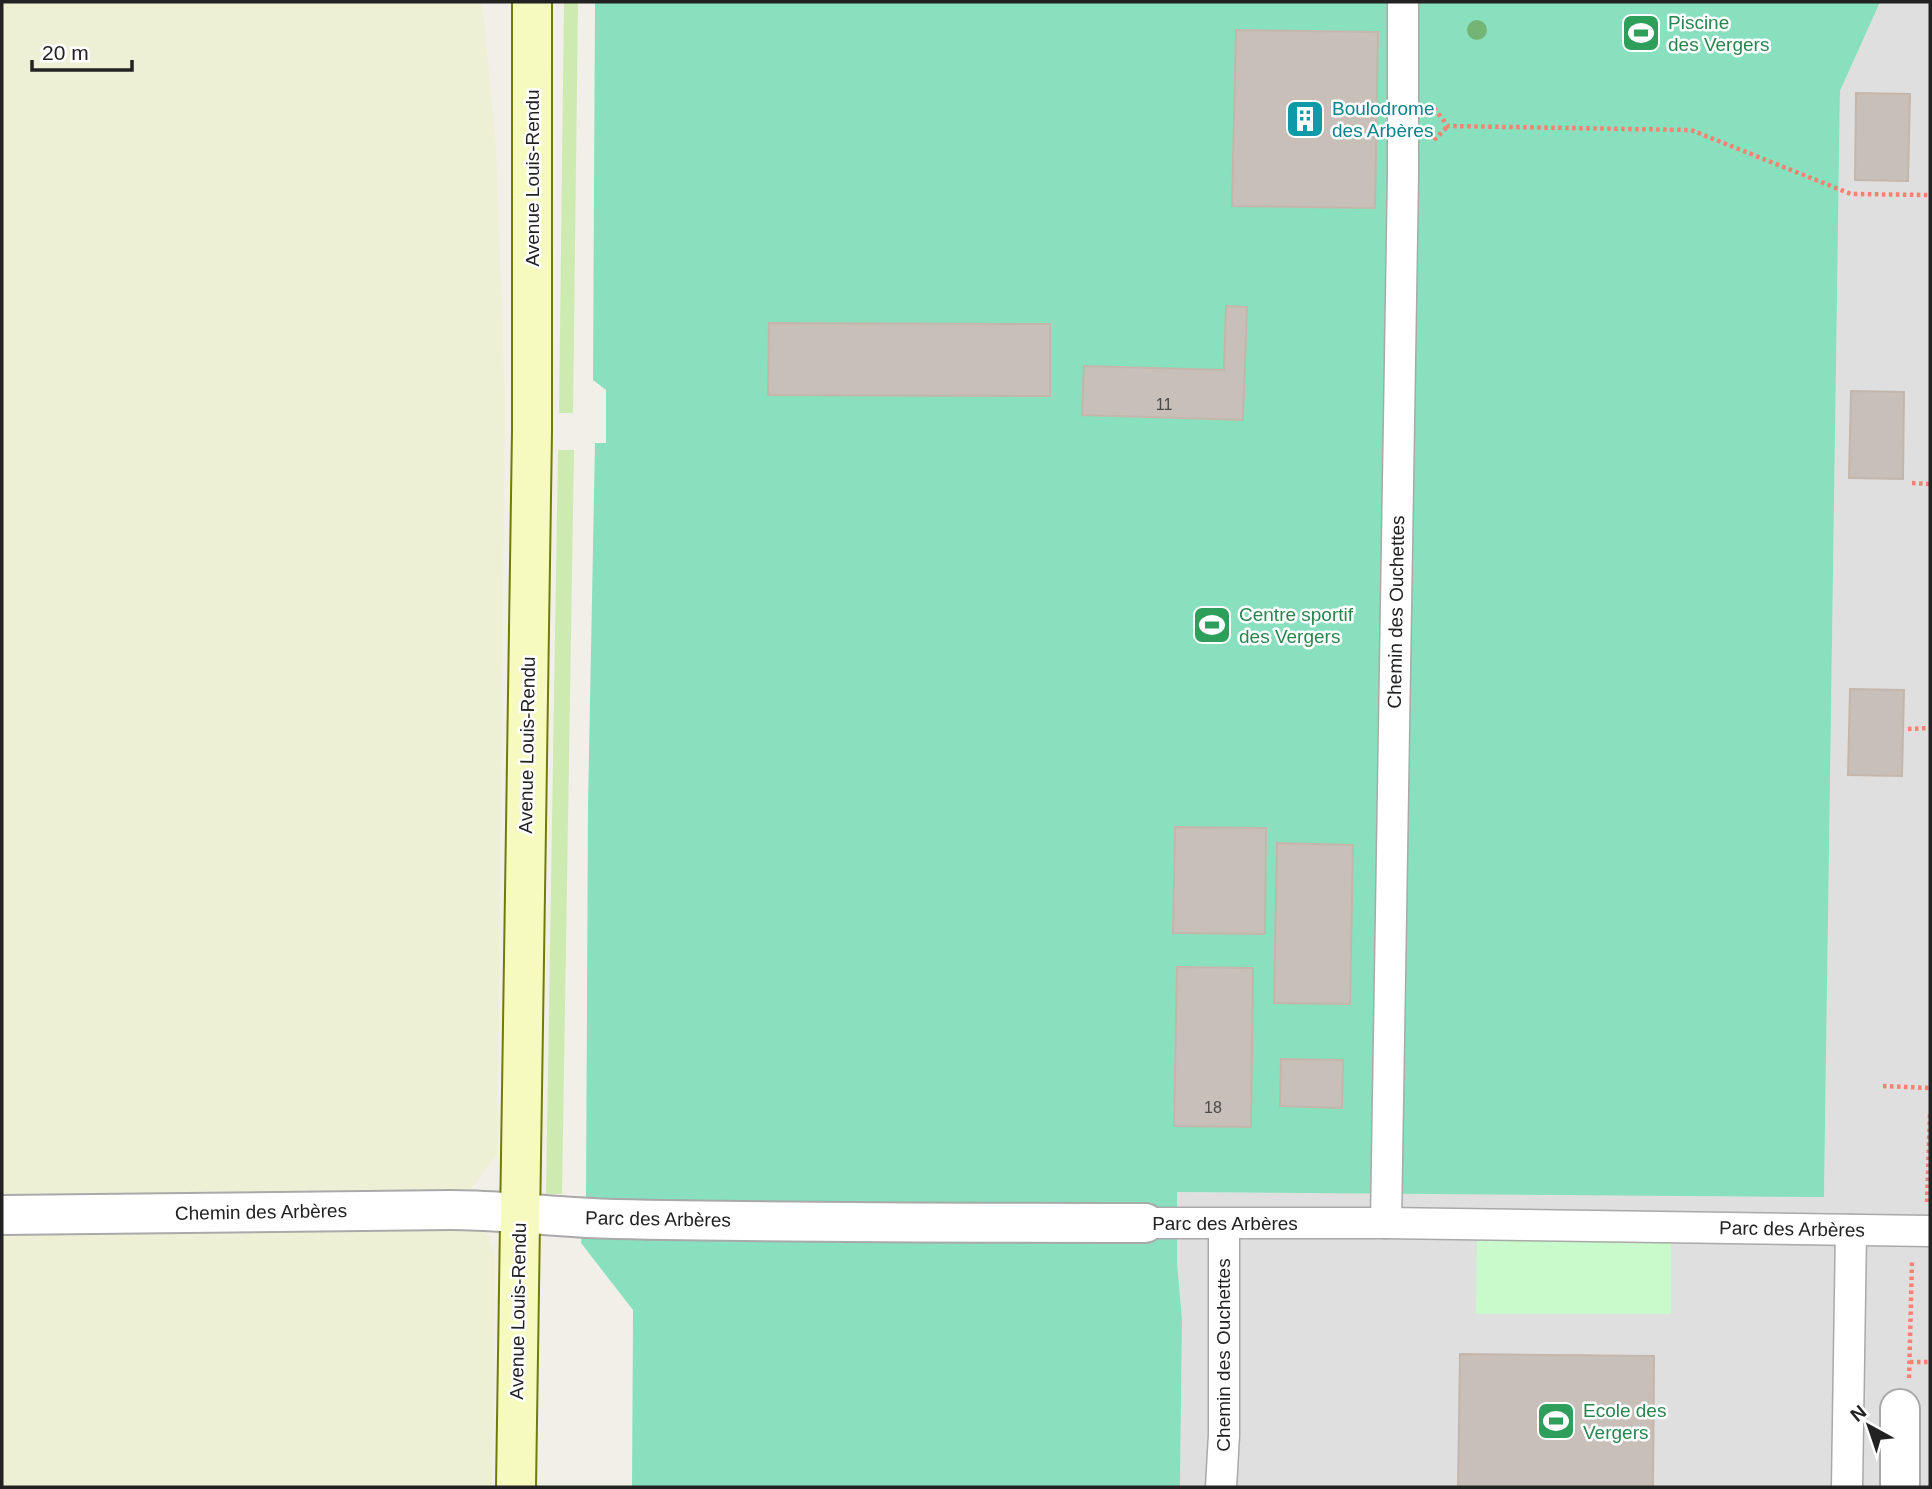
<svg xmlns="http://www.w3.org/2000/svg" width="1932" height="1489" font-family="Helvetica,sans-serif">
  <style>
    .residential { fill: #e0dfdf }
    .farmland { fill: #eef0d5 }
    .grass { fill: #cdebb0 }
    .park { fill: #c8facc }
    .pitch { fill: #88e0be }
    .building { fill: #c7bfb8; stroke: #c4b6ab; stroke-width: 2 }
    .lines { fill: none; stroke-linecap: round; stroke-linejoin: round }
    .pedestrian-casing { stroke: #a9a9a9; stroke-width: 33 }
    .minor-casing { stroke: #a9a9a9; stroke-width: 42 }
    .secondary-casing { stroke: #707d05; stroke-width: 42 }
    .path { stroke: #fa8072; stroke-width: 4.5; stroke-dasharray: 3.5 3.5; stroke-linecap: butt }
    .pedestrian { stroke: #fff; stroke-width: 30 }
    .minor { stroke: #fff; stroke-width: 38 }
    .secondary { stroke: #f7fabf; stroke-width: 38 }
    .tree { fill: #74b475 }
    .labels { text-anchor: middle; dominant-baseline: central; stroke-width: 5; stroke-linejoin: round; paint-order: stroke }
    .number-label { font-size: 16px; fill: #4b4948 }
    .leisure-label { font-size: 19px; fill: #27864d; stroke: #fff; text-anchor: start }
    .culture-label { font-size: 19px; fill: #0d838f; stroke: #fff; text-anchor: start }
    .street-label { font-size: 19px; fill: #222; stroke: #fff }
  </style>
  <rect width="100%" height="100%" fill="#f2efe9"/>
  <!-- residential -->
  <path class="residential" d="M1880,2H1930V1487H1180L1182,1319L1177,1262L1176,1192L1824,1196L1840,91Z"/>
  <!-- farmland -->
  <g class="farmland">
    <path d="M2,2H482L496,145L505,402L497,1155L468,1193L2,1200Z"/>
    <path d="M460,1225L480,1230L489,1235L495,1258L492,1487H2V1229Z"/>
  </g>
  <!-- grass -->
  <g class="grass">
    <path d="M564,2H578L573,413H559Z"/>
    <path d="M558,450H574L562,1194H546Z"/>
  </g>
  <!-- park -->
  <path class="park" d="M1477,1237H1671V1314H1476Z"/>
  <!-- pitch -->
  <path class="pitch" d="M595,2H1880L1840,91L1824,1197L1177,1192V1262L1182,1319L1180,1487H632L633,1310L581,1243L586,1198L588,807L595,443H606V390L593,380Z"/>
  <!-- building -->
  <g class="building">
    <path d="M1236,30L1378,32L1375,208L1232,206Z"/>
    <path d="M1856,93L1910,94L1908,181L1855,180Z"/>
    <path d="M1226,306L1247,307L1243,420L1082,415L1084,366L1224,370Z"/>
    <path d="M769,323L1050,324V396L768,395Z"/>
    <path d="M1851,391L1904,392L1903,479L1849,478Z"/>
    <path d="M1850,689L1904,690L1902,776L1848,775Z"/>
    <path d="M1175,827L1266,828L1265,934L1173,933Z"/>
    <path d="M1277,843L1353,845L1350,1004L1274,1003Z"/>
    <path d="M1177,967L1253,968L1251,1127L1174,1126Z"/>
    <path d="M1281,1059L1343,1060L1342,1108L1280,1106Z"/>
    <path d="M1460,1354L1654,1356L1653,1487H1458Z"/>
  </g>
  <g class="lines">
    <defs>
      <g id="pedestrian">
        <path d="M1145,1223H1386L1930,1231"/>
        <path d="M1386,1223L1403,175V2"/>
        <path d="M1221,1487L1224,1435V1224"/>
        <path d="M1847,1487L1851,1230"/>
      </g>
      <g id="minor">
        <path d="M2,1215L451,1210C506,1210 560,1218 615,1219C792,1223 968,1223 1145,1223"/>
        <path d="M1900,1487V1409"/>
      </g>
      <path id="secondary" d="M516,1487L532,431V2"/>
    </defs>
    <!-- pedestrian casing -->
    <use href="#pedestrian" class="pedestrian-casing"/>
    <!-- minor casing -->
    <use href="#minor" class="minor-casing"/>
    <!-- secondary casing -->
    <use href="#secondary" class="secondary-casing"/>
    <!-- path -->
    <g class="path">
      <path d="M1434,108L1448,126L1691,130L1851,194L1930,195"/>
      <path d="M1434,140L1448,126"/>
      <path d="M1912,483L1930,484"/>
      <path d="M1908,729L1930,728"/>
      <path d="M1883,1086L1930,1088"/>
      <path d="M1927,1202L1930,1114"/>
      <path d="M1910,1362H1930"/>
      <path d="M1909,1378L1912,1261"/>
    </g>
    <!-- pedestrian -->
    <use href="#pedestrian" class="pedestrian"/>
    <!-- minor -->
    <use href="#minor" class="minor"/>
    <!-- secondary -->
    <use href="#secondary" class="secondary"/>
  </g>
  <!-- trees -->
  <circle class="tree" cx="1477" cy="30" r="10"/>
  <!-- icons -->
  <defs>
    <symbol id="stadium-square" viewBox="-11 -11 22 22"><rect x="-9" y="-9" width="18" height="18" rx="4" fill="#2e9e5b" stroke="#fff"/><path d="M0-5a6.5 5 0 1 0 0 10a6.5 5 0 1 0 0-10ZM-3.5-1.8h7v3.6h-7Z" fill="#fff"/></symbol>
    <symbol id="building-square" viewBox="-11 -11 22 22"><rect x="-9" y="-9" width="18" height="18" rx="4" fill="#0f9aa8" stroke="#fff"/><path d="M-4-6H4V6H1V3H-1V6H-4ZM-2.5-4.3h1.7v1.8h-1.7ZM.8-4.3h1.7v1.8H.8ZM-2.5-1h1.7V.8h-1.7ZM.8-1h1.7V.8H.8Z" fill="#fff"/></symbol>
  </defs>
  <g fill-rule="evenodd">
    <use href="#stadium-square" x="1619" y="11" width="44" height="44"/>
    <use href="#building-square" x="1283" y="97" width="44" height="44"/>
    <use href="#stadium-square" x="1190" y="603" width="44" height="44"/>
    <use href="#stadium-square" x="1534" y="1399" width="44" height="44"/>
  </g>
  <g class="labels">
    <!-- number labels -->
    <g class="number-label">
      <text x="1164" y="404">11</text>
      <text x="1213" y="1107">18</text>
    </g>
    <!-- leisure labels -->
    <g class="leisure-label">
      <text x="1668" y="22">Piscine<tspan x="1668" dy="22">des Vergers</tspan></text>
      <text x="1239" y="614">Centre sportif<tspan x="1239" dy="22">des Vergers</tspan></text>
      <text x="1583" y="1410">Ecole des<tspan x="1583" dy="22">Vergers</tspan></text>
    </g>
    <!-- culture labels -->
    <g class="culture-label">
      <text x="1332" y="108">Boulodrome<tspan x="1332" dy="22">des Arbères</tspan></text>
    </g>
    <!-- street labels -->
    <g class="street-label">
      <text transform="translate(532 178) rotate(-90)">Avenue Louis-Rendu</text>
      <text transform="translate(1396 612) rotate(-89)">Chemin des Ouchettes</text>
      <text transform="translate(527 745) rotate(-89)">Avenue Louis-Rendu</text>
      <text transform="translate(261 1212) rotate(-1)">Chemin des Arbères</text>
      <text transform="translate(658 1219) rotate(1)">Parc des Arbères</text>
      <text x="1225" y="1223">Parc des Arbères</text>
      <text transform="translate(1792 1229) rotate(1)">Parc des Arbères</text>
      <text transform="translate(518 1311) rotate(-89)">Avenue Louis-Rendu</text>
      <text transform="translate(1223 1355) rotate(-90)">Chemin des Ouchettes</text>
    </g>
  </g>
  <!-- border -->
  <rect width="1932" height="1489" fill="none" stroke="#222222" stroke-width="7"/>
  <!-- north arrow -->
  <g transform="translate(1869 1426) rotate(320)" stroke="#ffffff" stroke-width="5" paint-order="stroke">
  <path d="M0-5L12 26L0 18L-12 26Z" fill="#222222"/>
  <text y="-10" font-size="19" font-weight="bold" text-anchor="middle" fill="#222222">N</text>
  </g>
  <!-- scale -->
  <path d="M32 60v10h100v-10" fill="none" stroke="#222222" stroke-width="3.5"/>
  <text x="42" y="60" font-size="21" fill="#222222" stroke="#ffffff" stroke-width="5" paint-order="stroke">20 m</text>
</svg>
